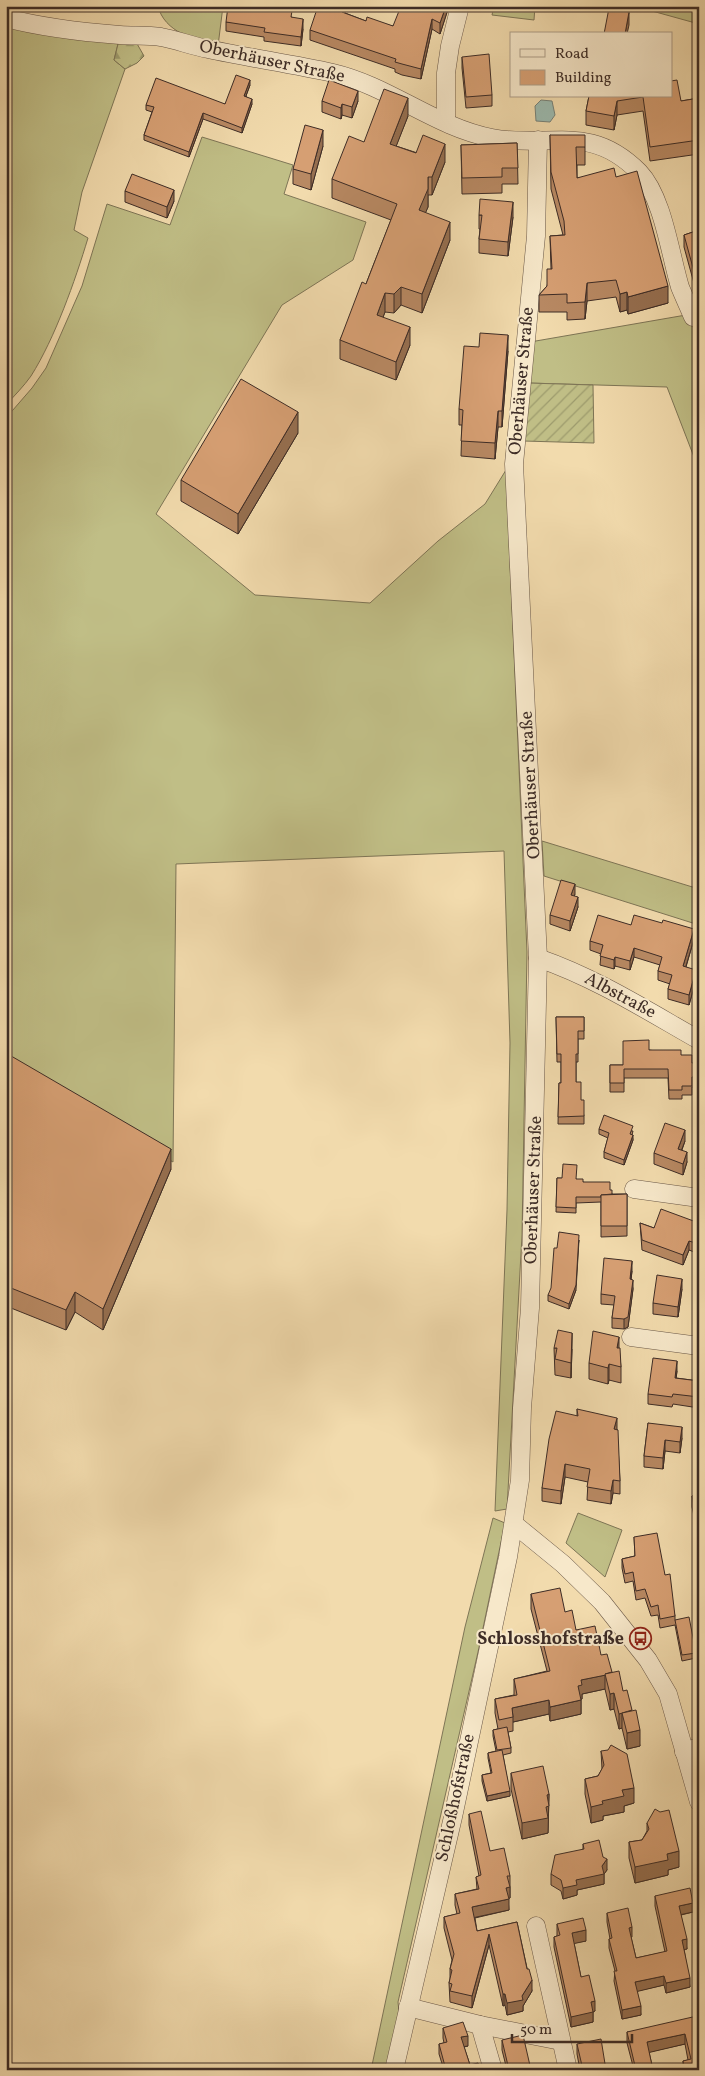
<svg xmlns="http://www.w3.org/2000/svg" width="705" height="2076" font-family="Vollkorn,serif">
  <style>
    .grass { fill: #c0be86; stroke: #7e7556 }
    .forest { fill: url(#forest-firs); stroke: #7e7556 }
    .garden { fill: url(#garden-furrows); stroke: #7e7556 }
    .water { fill: #9cbaaf; stroke: #768178 }
    .lines { fill: none; stroke-linecap: round; stroke-linejoin: round }
    .street-casing { stroke: #6a5848; stroke-width: 19 }
    .street { stroke: #f7e8ca; stroke-width: 18 }
    .wall { fill: #b88963; stroke: #3d2c26 }
    .shaded-wall { fill: #966f50; stroke: #3d2c26 }
    .building { fill: #d69f73; stroke: #3d2c26 }
    .labels { text-anchor: middle; dominant-baseline: central; stroke-width: 4; stroke-linejoin: round; paint-order: stroke }
    .street-label { font-size: 18px; fill: #3d2c26; stroke: #f7e8ca }
    .poi-label { font-size: 18px; font-weight: bold; fill: #3d2c26; stroke: #f7e8ca; text-anchor: end }
  </style>
  <defs>
    <pattern id="forest-firs" width="22" height="20" patternUnits="userSpaceOnUse" patternTransform="scale(1.25)"><rect width="22" height="20" fill="#c0be86"/><path d="M5 1l3.5 6h-7zM16 11l3.5 6h-7z" fill="#9d9b6d"/></pattern>
    <pattern id="garden-furrows" width="10" height="10" patternUnits="userSpaceOnUse" patternTransform="scale(1.25)"><rect width="10" height="10" fill="#c0be86"/><path d="M-1 1l2-2M0 10L10 0M9 11l2-2" fill="none" stroke="#9d9b6d"/></pattern>
  </defs>
  <rect width="100%" height="100%" fill="#f2dbad"/>
  <filter id="stains"><feTurbulence type="fractalNoise" baseFrequency=".004" numOctaves="4"/><feColorMatrix values="0 0 0 0 .2 0 0 0 0 .09 0 0 0 0 .02 0 0 0 .5 -.17"/></filter>
  <radialGradient id="worn" r=".72"><stop offset=".6" stop-color="#630" stop-opacity="0"/><stop offset="1" stop-color="#630" stop-opacity=".3"/></radialGradient>
  <!-- grass -->
  <g class="grass">
    <path d="M158,6H223L218,46C196,41 164,32 158,6Z"/>
    <path d="M494,6H535L534,20L492,15Z"/>
    <path d="M634,6H699V24Z"/>
    <path d="M6,25L119,40L114,60L125,69L82,192L74,230L88,238C75,281 55,338 31,376C24,386 14,396 6,405Z"/>
    <path d="M202,137L293,165L284,194L366,222L353,260L282,305L156,514L255,595L370,603L438,541L485,504L506,470L527,952L522,1235L507,1509L495,1511L507,1210L510,1043L504,851L176,864L173,1162L6,1066V418L32,388L46,368L57,343L82,286L107,204L170,225Z"/>
    <path d="M686,315L699,337V470L667,387L528,383L530,342Z"/>
    <path d="M542,841L699,889V925L544,876Z"/>
    <path d="M578,1513L622,1530L605,1577L566,1543Z"/>
    <path d="M493,1518L505,1523L478,1652L398,2002L400,2023L390,2070H371L465,1627Z"/>
  </g>
  <!-- forest -->
  <path class="forest" d="M119,40L136,42L144,56L137,63L125,69L114,60Z"/>
  <!-- garden -->
  <path class="garden" d="M528,383L593,385L594,443L523,441Z"/>
  <!-- water -->
  <path class="water" d="M541,100L552,101L555,115L550,122L536,121L535,106Z"/>
  <g class="lines">
    <defs>
      <g id="street">
        <path d="M6,18C44,28 81,32 120,35C133,36 147,35 161,37C177,40 192,46 208,49C250,58 292,64 333,73C389,86 435,127 492,138C551,149 589,122 639,172C663,197 670,254 680,287C684,297 689,307 693,317"/>
        <path d="M446,122V73L450,46L460,6"/>
        <path d="M538,958C596,978 646,1010 699,1040"/>
        <path d="M634,1189L699,1198"/>
        <path d="M631,1337L699,1346"/>
        <path d="M514,1524L563,1564L602,1602L648,1660L668,1694L699,1802"/>
        <path d="M684,1752L699,1747"/>
        <path d="M536,1926L568,2070"/>
        <path d="M408,2007L480,2025L561,2041"/>
        <path d="M480,2025L493,2070"/>
        <path d="M394,2070L453,1817L508,1557L520,1480L522,1408L530,1308L538,958L514,464L536,236L538,140"/>
      </g>
    </defs>
    <!-- street casing -->
    <use href="#street" class="street-casing"/>
    <!-- street -->
    <use href="#street" class="street"/>
  </g>
  <!-- wall -->
  <g class="wall">
    <path d="M345,6V13L366,21L393,26L416,10L418,6H449L440,34L432,29L421,79L402,75L395,72V69L310,40V30Z"/>
    <path d="M292,17L303,29L301,46L264,41V37L226,31V22Z"/>
    <path d="M462,57L492,95V106L466,108L462,68Z"/>
    <path d="M250,85L246,96L252,104L242,133L203,119L189,157L144,140V135L152,112L146,110V105L225,104Z"/>
    <path d="M589,96H671L681,101L699,98V154L650,161L643,111L617,115L614,130L586,125V111Z"/>
    <path d="M322,101H358L352,118L342,115L341,119L322,112Z"/>
    <path d="M408,116L396,146L445,162L432,195H428V207L425,213L450,240L422,313L401,305L394,313L385,312L383,317L410,345L396,380L340,359V340L366,284L391,220L332,198V179L364,142Z"/>
    <path d="M550,135L585,147V165H577V178L616,177L668,303L628,314L627,310L620,312L616,297L587,301L585,319L567,320V312H539V295L547,286L551,269L550,236L563,235L551,189Z"/>
    <path d="M517,143L518,184H502V193L462,194L461,145Z"/>
    <path d="M323,146L311,190L293,184V169Z"/>
    <path d="M125,191L174,201L167,218L125,202Z"/>
    <path d="M479,215L513,217L508,256L479,253V239L480,229H479Z"/>
    <path d="M699,230V286L695,287L684,247V235Z"/>
    <path d="M508,351L502,427H498L495,459L461,456L462,425H459V409Z"/>
    <path d="M298,433L238,534L181,501V480Z"/>
    <path d="M575,894L574,896L578,907L570,931L550,924V915Z"/>
    <path d="M631,925L694,939L686,967L696,980L689,1005L668,999V989L670,984L658,980V971L660,965L634,957L630,970L615,966L614,969L600,965L601,954L590,950V941Z"/>
    <path d="M556,1017H584V1039H578V1062H576V1082L584,1116V1124H558L559,1083H561V1062H557Z"/>
    <path d="M649,1050L681,1055L692,1063H699V1087H692V1095H682V1099H669L668,1078H624V1092H610V1065H623Z"/>
    <path d="M6,1053L171,1169L103,1330L75,1312L66,1330L6,1306Z"/>
    <path d="M599,1129L633,1131L632,1135L633,1140L624,1165L604,1158V1152L608,1138L599,1134Z"/>
    <path d="M685,1141L682,1150L687,1162L683,1175L654,1164V1153Z"/>
    <path d="M557,1178L576,1179L583,1182L610,1190L612,1194H627V1236L601,1237V1202L576,1203V1213L556,1212Z"/>
    <path d="M640,1223L654,1228L699,1223V1254L689,1250L683,1265L642,1250Z"/>
    <path d="M632,1271L631,1279L633,1289L628,1327L624,1329L612,1328V1318L614,1305L601,1304V1294Z"/>
    <path d="M682,1289L678,1317L653,1314V1303Z"/>
    <path d="M576,1290L569,1309L548,1301V1295Z"/>
    <path d="M554,1348L572,1349L571,1378L555,1375Z"/>
    <path d="M619,1348L621,1367V1383L609,1380L608,1384L589,1379V1363Z"/>
    <path d="M677,1371L676,1378L699,1381V1408L673,1404L672,1407L648,1404V1394Z"/>
    <path d="M577,1409L617,1429L620,1481V1494L613,1493L611,1504L587,1500L588,1482L565,1477L561,1504L542,1501V1488L577,1416Z"/>
    <path d="M648,1423L682,1438L680,1453L665,1451L663,1469L644,1467V1456Z"/>
    <path d="M699,1495V1534H698L692,1507V1496Z"/>
    <path d="M634,1537L665,1575L675,1616V1620L696,1653V1658L682,1661L675,1625L660,1628L658,1615L651,1616L645,1598L636,1600L633,1581L625,1583L622,1568V1559L635,1556Z"/>
    <path d="M531,1594L565,1612L576,1630L601,1655L623,1691L632,1711L640,1746L627,1749L622,1728L619,1729L614,1709L610,1710L605,1689L582,1694V1699H581V1714L550,1721L549,1714L513,1722V1731L508,1732L511,1748V1753L503,1755L510,1796L487,1801L482,1781V1775L491,1773L488,1758V1753L496,1751L493,1736V1730L498,1729L495,1713V1699L514,1695V1679L547,1671L531,1609Z"/>
    <path d="M601,1751L634,1803L624,1806V1812L603,1816V1820L591,1823L585,1794V1779L598,1776L602,1769Z"/>
    <path d="M511,1773L549,1794L548,1833L522,1839L511,1789Z"/>
    <path d="M469,1814L490,1851L510,1876V1898L508,1899L509,1910L475,1918L477,1931L517,1922L532,1991L523,2006V2011L507,2015L505,2005L503,2006L489,1945L472,2008L450,2002L449,1983L450,1979V1969L452,1960L444,1928V1917L457,1914L455,1905V1894L477,1889L476,1877L479,1876L469,1825Z"/>
    <path d="M647,1823L679,1867L668,1870V1875L635,1883L629,1858V1842L642,1840L647,1831Z"/>
    <path d="M583,1844L603,1857L607,1870L604,1874V1884L577,1890V1895L563,1899L561,1891L551,1885V1874L583,1849Z"/>
    <path d="M655,1896L693,1912L681,1915L687,1949H684L690,1987L666,1993L664,1985L637,1991L641,2015L622,2019L614,1981L615,1971L609,1948V1939H610L607,1922V1913L632,1937H631L636,1958L665,1952L655,1906Z"/>
    <path d="M557,1924L586,1941L574,1943L581,1977L595,2011L593,2012V2022L571,2027L554,1947V1937L557,1936Z"/>
    <path d="M699,2026V2070H683V2061L688,2060L685,2044L649,2052L653,2070H634L627,2043V2032Z"/>
    <path d="M443,2028L468,2046L464,2047L470,2065L480,2070H444L439,2054V2044L444,2043L443,2038Z"/>
    <path d="M502,2040L531,2070H507L502,2050Z"/>
    <path d="M577,2044L606,2070H580L577,2054Z"/>
  </g>
  <!-- shaded-wall -->
  <g class="shaded-wall">
    <path d="M344,6H345V14L342,12Z"/>
    <path d="M446,6H449L440,34V23Z"/>
    <path d="M629,12V25L627,34H625Z"/>
    <path d="M303,19V29L301,46V37Z"/>
    <path d="M432,19V29L421,79V69Z"/>
    <path d="M250,80V85L244,101V96Z"/>
    <path d="M358,91V101L352,118V107Z"/>
    <path d="M408,98V116L390,162V144Z"/>
    <path d="M252,99V104L242,133V128Z"/>
    <path d="M617,101V115L614,130V116Z"/>
    <path d="M342,104V115L341,119V108Z"/>
    <path d="M203,113V119L189,157V152Z"/>
    <path d="M323,130V146L311,190V174Z"/>
    <path d="M445,144V162L432,195V177Z"/>
    <path d="M428,177V207L419,228V210Z"/>
    <path d="M174,190V201L167,218V207Z"/>
    <path d="M513,202V217L508,256V242Z"/>
    <path d="M450,222V240L422,313V294Z"/>
    <path d="M699,274V286L695,287V275Z"/>
    <path d="M587,283V301L585,319V302Z"/>
    <path d="M668,286V303L628,314V297Z"/>
    <path d="M401,287V305L394,313V294Z"/>
    <path d="M627,292V310L620,312V294Z"/>
    <path d="M385,293V312L377,333V315Z"/>
    <path d="M410,327V345L396,380V362Z"/>
    <path d="M508,335V351L502,427V411Z"/>
    <path d="M498,411V427L495,459V443Z"/>
    <path d="M298,412V433L238,534V514Z"/>
    <path d="M575,884V894L571,904V895Z"/>
    <path d="M578,897V907L570,931V921Z"/>
    <path d="M694,929V939L683,976V966Z"/>
    <path d="M634,948V957L630,970V961Z"/>
    <path d="M615,957V966L614,969V960Z"/>
    <path d="M696,970V980L689,1005V995Z"/>
    <path d="M685,1130V1141L678,1159V1149Z"/>
    <path d="M633,1135V1140L624,1165V1160Z"/>
    <path d="M171,1149V1169L103,1330V1309Z"/>
    <path d="M687,1152V1162L683,1175V1164Z"/>
    <path d="M579,1240L576,1290L569,1309V1304Z"/>
    <path d="M689,1241V1250L683,1265V1255Z"/>
    <path d="M632,1261V1271L630,1289V1279Z"/>
    <path d="M682,1279V1289L678,1317V1307Z"/>
    <path d="M633,1280V1289L628,1327L624,1329V1319Z"/>
    <path d="M75,1292V1312L66,1330V1310Z"/>
    <path d="M572,1333V1349L571,1378V1363Z"/>
    <path d="M619,1337V1352L617,1348Z"/>
    <path d="M677,1361V1371L675,1388V1378Z"/>
    <path d="M609,1364V1380L608,1384V1368Z"/>
    <path d="M617,1418V1431L614,1429Z"/>
    <path d="M682,1427V1438L680,1453V1442Z"/>
    <path d="M665,1440V1451L663,1469V1458Z"/>
    <path d="M565,1464V1477L561,1504V1491Z"/>
    <path d="M613,1480V1493L611,1504V1491Z"/>
    <path d="M605,1675V1689L582,1694V1699L578,1700V1686L581,1680Z"/>
    <path d="M614,1693V1709L610,1710V1694Z"/>
    <path d="M549,1700V1714L513,1722V1717L512,1708Z"/>
    <path d="M581,1700V1714L550,1721V1707Z"/>
    <path d="M622,1713V1728L619,1729V1714Z"/>
    <path d="M640,1730V1746L627,1749V1733Z"/>
    <path d="M634,1788V1803L624,1806V1812L603,1816V1820L591,1823V1807L622,1790Z"/>
    <path d="M510,1791V1796L487,1801V1796Z"/>
    <path d="M549,1794L548,1833L522,1839V1823L547,1795Z"/>
    <path d="M679,1851V1867L668,1870V1875L635,1883V1867L667,1854Z"/>
    <path d="M607,1859V1870L604,1874V1884L577,1890V1895L563,1899V1888L576,1880L602,1866Z"/>
    <path d="M510,1887V1898L506,1899V1888Z"/>
    <path d="M509,1899V1910L472,1918V1907Z"/>
    <path d="M693,1903V1912L679,1915V1906Z"/>
    <path d="M632,1927V1937H629V1928Z"/>
    <path d="M586,1930V1941L572,1944V1933Z"/>
    <path d="M489,1934V1945L472,2008V1996Z"/>
    <path d="M687,1939V1949L682,1950V1940Z"/>
    <path d="M664,1976V1985L635,1992V1982Z"/>
    <path d="M690,1978V1987L666,1993V1983Z"/>
    <path d="M532,1980V1991L523,2006V2011L507,2015V2003L522,1996Z"/>
    <path d="M503,1994H505V2005L503,2006Z"/>
    <path d="M595,2001V2011L593,2012V2022L571,2027V2017L591,2002Z"/>
    <path d="M641,2006V2015L622,2019V2010Z"/>
    <path d="M685,2034V2044L647,2053V2042Z"/>
    <path d="M468,2036V2046L461,2047V2037Z"/>
  </g>
  <!-- building -->
  <g class="building">
    <path d="M228,6H252L267,8L268,6H272L289,9L292,11L291,17L303,19L301,37L264,32L265,28L226,22Z"/>
    <path d="M318,6H344L342,12L366,21L367,17L393,26L401,6H407L416,10L418,6H446L440,23L432,19L421,69L402,64L395,62L396,59L310,30Z"/>
    <path d="M609,8L629,12L625,34H604Z"/>
    <path d="M489,54L492,95L466,97L462,57Z"/>
    <path d="M236,75L250,80L244,96L252,99L242,128L203,113L189,152L144,135L154,107L146,105L156,78L225,104Z"/>
    <path d="M329,80L358,91L352,107L342,104L341,108L322,101Z"/>
    <path d="M677,80L681,101L699,98V140L650,147L643,97L617,101L614,116L586,111L589,96H671V81Z"/>
    <path d="M384,89L408,98L390,144L416,153L423,135L445,144L432,177H428V189L419,210L450,222L422,294L401,287L394,294L385,293L377,315L410,327L396,362L340,340L362,282L366,284L397,204L332,179L349,136L364,142Z"/>
    <path d="M305,125L323,130L311,174L293,169Z"/>
    <path d="M550,135H585V147H576L577,178L614,168L616,177L637,171L668,286L628,297L627,292L620,294L616,280L587,283L585,302L567,303V294L539,295L547,286V269H552L550,236L565,235L564,221L551,172Z"/>
    <path d="M517,143L518,168H502V177L462,178L461,145Z"/>
    <path d="M132,174L174,190L167,207L125,191Z"/>
    <path d="M480,199L513,202L508,242L479,239L482,215H479Z"/>
    <path d="M699,230V274L695,275L684,235Z"/>
    <path d="M480,333L508,335L502,411H498L495,443L461,441L463,410L459,409L464,346L479,347Z"/>
    <path d="M241,379L298,412L238,514L181,480Z"/>
    <path d="M561,880L575,884L571,895L578,897L570,921L550,915Z"/>
    <path d="M598,915L631,925L634,915L662,923L663,920L694,929L683,966L696,970L689,995L668,989L672,975L658,971L662,957L634,948L630,961L615,957L614,960L600,956L603,945L590,941Z"/>
    <path d="M556,1017H584V1031H578V1054H576V1082H581V1100H584V1116L558,1117L559,1083H561V1054H557Z"/>
    <path d="M649,1040V1050H681V1055H692V1063H699V1077H692V1086H682V1090H669L668,1069H624V1083H610V1065H623V1041Z"/>
    <path d="M6,1053L171,1149L103,1309L75,1292L66,1310L6,1286Z"/>
    <path d="M604,1115L633,1126L630,1134L633,1135L624,1160L604,1152L609,1133L599,1129Z"/>
    <path d="M665,1123L685,1130L678,1149L687,1152L683,1164L654,1153Z"/>
    <path d="M563,1164L577,1165L576,1179H583V1182H610V1190H612V1194L601,1195V1197H576V1208L556,1207L557,1178H562Z"/>
    <path d="M627,1194V1226H601V1195Z"/>
    <path d="M661,1209L699,1223V1244L689,1241L683,1255L642,1240L640,1223L654,1228Z"/>
    <path d="M559,1232L579,1235L576,1285L569,1304L548,1295L551,1288L554,1248H557Z"/>
    <path d="M604,1258L632,1261L630,1279L633,1280L628,1317L624,1319L612,1318L615,1296L601,1294Z"/>
    <path d="M657,1275L682,1279L678,1307L653,1303Z"/>
    <path d="M558,1330L572,1333L571,1363L555,1359L557,1348H554Z"/>
    <path d="M593,1331L619,1337L617,1348H620L621,1367L609,1364L608,1368L589,1363Z"/>
    <path d="M653,1358L677,1361L675,1378L699,1381V1397L673,1394L672,1397L648,1394Z"/>
    <path d="M577,1409L617,1418L614,1429L618,1430L620,1481L613,1480L611,1491L587,1487L590,1469L565,1464L561,1491L542,1488L549,1439L556,1411L578,1416Z"/>
    <path d="M648,1423L682,1427L680,1442L665,1440L663,1458L644,1456Z"/>
    <path d="M699,1495V1523H698L692,1496Z"/>
    <path d="M657,1533L665,1575L670,1574L675,1616L660,1619L658,1605L651,1607L645,1589L636,1591L633,1572L625,1574L622,1559L635,1556L634,1537Z"/>
    <path d="M560,1588L565,1612L572,1610L576,1630L595,1626L601,1655L607,1654L612,1672L605,1674L606,1675L581,1680L582,1685L578,1686L581,1700L550,1707L549,1700L512,1708L513,1717L499,1720L495,1699L517,1695L514,1679L550,1671L531,1594Z"/>
    <path d="M689,1617L696,1653L682,1655L675,1620Z"/>
    <path d="M619,1671L623,1691L627,1690L632,1710L619,1714L614,1693L610,1694L605,1674Z"/>
    <path d="M636,1710L640,1730L627,1733L622,1713Z"/>
    <path d="M507,1727L511,1748L497,1750L493,1730Z"/>
    <path d="M611,1745L627,1754L634,1788L622,1790L624,1796L602,1801L603,1804L591,1807L585,1779L598,1776L604,1765L601,1751L608,1750Z"/>
    <path d="M502,1750L510,1791L487,1796L482,1775L492,1773L488,1753Z"/>
    <path d="M543,1766L549,1794L547,1795L549,1806L546,1807L548,1818L522,1823L511,1773Z"/>
    <path d="M655,1809L660,1812L669,1810L679,1851L667,1854L668,1860L635,1867L629,1842L642,1840L649,1829L647,1823Z"/>
    <path d="M481,1811L490,1851L504,1848L510,1876H507L510,1887L506,1888L509,1899L472,1907L477,1931L517,1922L527,1969H529L532,1980L522,1996L523,2000L507,2003L505,1994H503L489,1934L472,1996L450,1991L452,1984L449,1983L452,1970L450,1969L454,1954L444,1917L460,1913L455,1894L479,1889L476,1877L481,1875L469,1814Z"/>
    <path d="M599,1840L603,1857L607,1859L602,1866L604,1874L576,1880L577,1885L563,1888L561,1880L551,1874L555,1855L584,1849L583,1844Z"/>
    <path d="M690,1888L693,1903L679,1906L687,1939L682,1940L690,1978L666,1983L664,1976L635,1982L641,2006L622,2010L614,1971H617L609,1939L612,1938L607,1913L628,1908L632,1927L629,1928L636,1958L667,1951L655,1896Z"/>
    <path d="M583,1918L586,1930L572,1933L581,1977L589,1975L595,2001L591,2002L593,2012L571,2017L554,1937L560,1935L557,1924Z"/>
    <path d="M697,2016L699,2026V2070H685L683,2061L691,2059L685,2034L647,2042L653,2070H636L627,2032Z"/>
    <path d="M463,2022L468,2036L461,2037L470,2065L478,2063L480,2070H446L439,2044L447,2042L443,2028Z"/>
    <path d="M523,2035L531,2070H509L502,2040Z"/>
    <path d="M601,2039L606,2070H583L577,2044Z"/>
  </g>
  <!-- icons -->
  <defs>
    <symbol id="bus-ring" viewBox="-11 -11 22 22"><circle r="9.5" fill="#f7e8ca" stroke="#8f2418" stroke-width="1.5"/><path d="M-5-6H5V4H4V6H2V4H-2V6H-4V4H-5ZM-3.5-4V0h7V-4ZM-3.5 1.2v1.5H-2V1.2ZM2 1.2v1.5H3.5V1.2Z" fill="#8f2418"/></symbol>
  </defs>
  <g fill-rule="evenodd">
    <use href="#bus-ring" x="628" y="1626" width="25" height="25"/>
  </g>
  <g class="labels">
    <!-- street labels -->
    <g class="street-label">
      <text transform="translate(272 62) rotate(12)">Oberhäuser Straße</text>
      <text transform="translate(522 381) rotate(-85)">Oberhäuser Straße</text>
      <text transform="translate(531 785) rotate(-93)">Oberhäuser Straße</text>
      <text transform="translate(620 996) rotate(28)">Albstraße</text>
      <text transform="translate(534 1190) rotate(-88)">Oberhäuser Straße</text>
      <text transform="translate(456 1798) rotate(-78)">Schloßhofstraße</text>
    </g>
    <!-- poi labels -->
    <g class="poi-label">
      <text x="624" y="1639">Schlosshofstraße</text>
    </g>
  </g>
  <!-- margin -->
  <rect width="705" height="2076" fill="none" stroke="#f2dbad" stroke-width="25"/>
  <rect x="8" y="8" width="690" height="2061" fill="none" stroke="#3d2c26" stroke-width="2.5"/>
  <rect x="12" y="12" width="680" height="2051" fill="none" stroke="#3d2c26"/>
  <!-- legend -->
  <rect x="510" y="32" width="162" height="65" fill="#f7e8ca" stroke="#ad9d88"/>
  <rect x="520" y="49" width="25" height="8" fill="#f7e8ca" stroke="#ad9d88"/>
  <text x="555" y="58" font-size="15" fill="#3d2c26">Road</text>
  <rect x="520" y="70" width="25" height="15" fill="#d69f73" stroke="#ad9d88"/>
  <text x="555" y="82" font-size="15" fill="#3d2c26">Building</text>
  <!-- scale -->
  <path d="M512 2034v8h120v-8" fill="none" stroke="#3d2c26" stroke-width="2.5"/>
  <text x="520" y="2034" font-size="15" fill="#3d2c26" stroke="#f7e8ca" stroke-width="4" paint-order="stroke">50 m</text>
  <rect width="100%" height="100%" filter="url(#stains)"/>
  <rect width="100%" height="100%" fill="url(#worn)"/>
</svg>
